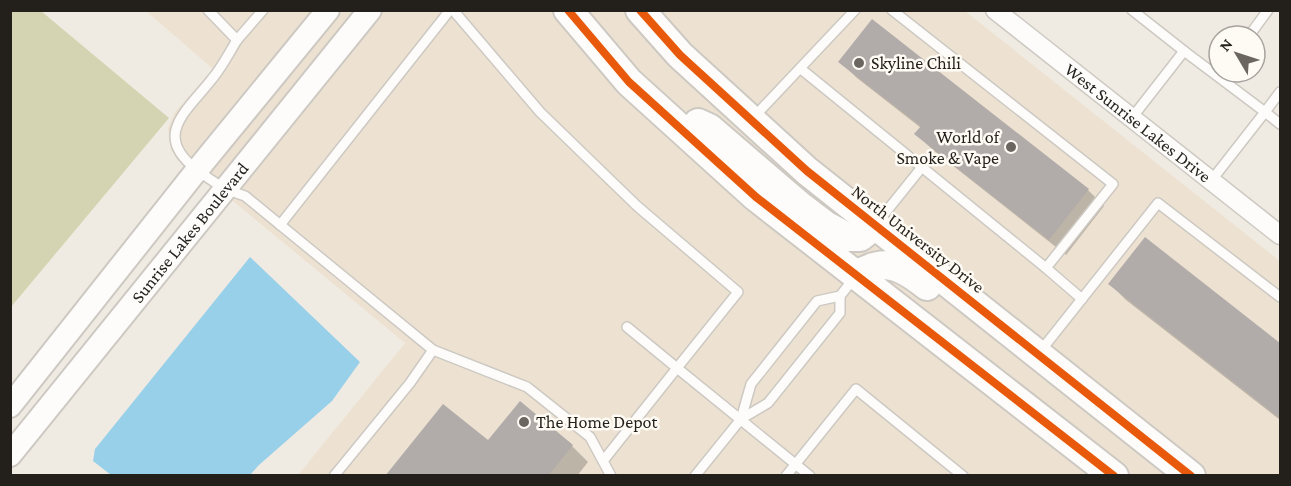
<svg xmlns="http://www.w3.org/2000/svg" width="1291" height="486" font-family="'Crimson Pro',serif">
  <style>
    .built { fill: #ede2d2 }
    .green { fill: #d5d4b2 }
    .water { fill: #98d0ea }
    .shadow { fill: #0003 }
    .building { fill: #b1aba9 }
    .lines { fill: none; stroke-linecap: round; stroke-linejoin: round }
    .service-casing { stroke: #cdc9c2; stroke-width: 12 }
    .minor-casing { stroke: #cdc9c2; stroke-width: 21 }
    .tertiary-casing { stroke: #cdc9c2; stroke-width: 26 }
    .primary-casing { stroke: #cdc9c2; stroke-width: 32 }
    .service { stroke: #fdfcfb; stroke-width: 9 }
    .minor { stroke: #fdfcfb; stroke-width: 18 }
    .tertiary { stroke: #fdfcfb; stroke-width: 22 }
    .primary { stroke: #fdfcfb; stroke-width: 28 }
    .cycleway-casing { stroke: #fefaf4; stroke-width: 11 }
    .cycleway { stroke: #e8590c; stroke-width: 8 }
    .poi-dot { fill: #6b6660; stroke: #fefaf4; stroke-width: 2 }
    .labels { text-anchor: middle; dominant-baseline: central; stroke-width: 5; stroke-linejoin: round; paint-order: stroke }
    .poi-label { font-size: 18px; fill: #231f1a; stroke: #fefaf4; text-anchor: start }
    .street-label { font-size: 18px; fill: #231f1a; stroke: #fefaf4 }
  </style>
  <rect width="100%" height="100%" fill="#f0ebe2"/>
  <!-- built -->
  <path class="built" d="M146,11H965L1280,261V475H298L405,343L171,150L168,128L175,112L213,69Z"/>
  <!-- green -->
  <path class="green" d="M11,10L41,11L169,118L11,307Z"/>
  <!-- water -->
  <path class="water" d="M250,257L360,362L332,401L259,465L250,475H111L93,461L95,449Z"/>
  <!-- shadow -->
  <g class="shadow">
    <path d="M873,21L1088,190L1104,206L1066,255L933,150L916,134L921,128L857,78L840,62Z"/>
    <path d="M1145,239L1280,345V420L1126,300L1110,284Z"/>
    <path d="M488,442L572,446L588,462L577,476H387Z"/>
  </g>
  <!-- building -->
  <g class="building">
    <path d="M872,19L1089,189L1049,240L914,134L921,126L838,62Z"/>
    <path d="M1145,237L1280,343V418L1108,284Z"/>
    <path d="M520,401L573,445L548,476H385L443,404L488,440Z"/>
  </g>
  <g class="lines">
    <defs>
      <g id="service">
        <path d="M208,10L237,40L263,10"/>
        <path d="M453,10L540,112L637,206L738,292L677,368L810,476"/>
        <path d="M892,10L1113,184L1046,268L1082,299"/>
        <path d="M1249,36L1268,10"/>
        <path d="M237,40C229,53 222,67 212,79C187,111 152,135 196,169C213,182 225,190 245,196L433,350L527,387L590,437L611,476"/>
        <path d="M1184,51L1265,112L1211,181"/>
        <path d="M801,69L1046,268"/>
        <path d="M1280,92L1265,112L1280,124"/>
        <path d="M753,118L855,10"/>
        <path d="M1131,119L1184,51L1132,10"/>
        <path d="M877,223L922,167"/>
        <path d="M280,225L450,10"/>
        <path d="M1039,353L1158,203L1280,297"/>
        <path d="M741,419L751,384L817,301L840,296L855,277"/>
        <path d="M603,461L677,368L627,327"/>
        <path d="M334,476L410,383L433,350"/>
        <path d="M695,476L741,419L768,403L840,313V296"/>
        <path d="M786,476L856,389L963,476"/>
      </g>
      <g id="minor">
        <path id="s1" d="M995,10L1280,235"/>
      </g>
      <g id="tertiary">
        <path d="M10,406L197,170L328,10"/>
        <path id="s2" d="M10,455L370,10"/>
      </g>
      <g id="primary">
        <path d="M568,10L629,82L756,197L1114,476"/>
        <path d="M640,10L680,55L807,171L1191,476"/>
        <path d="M698,123L709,128L800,206L825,225L847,237H860L875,225"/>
        <path d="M857,275C885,257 902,266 927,286"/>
      </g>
    </defs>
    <!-- service casing -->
    <use href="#service" class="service-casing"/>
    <!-- minor casing -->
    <use href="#minor" class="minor-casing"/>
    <!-- tertiary casing -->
    <use href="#tertiary" class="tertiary-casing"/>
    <!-- primary casing -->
    <use href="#primary" class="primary-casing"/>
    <!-- service -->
    <use href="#service" class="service"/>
    <!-- minor -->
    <use href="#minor" class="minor"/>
    <!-- tertiary -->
    <use href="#tertiary" class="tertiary"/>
    <!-- primary -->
    <use href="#primary" class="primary"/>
    <defs>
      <g id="cycleway">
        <path d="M568,10L629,82L756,197L1114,476"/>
        <path d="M640,10L680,55L807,171L1191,476"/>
      </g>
    </defs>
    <!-- cycleway casing -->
    <use href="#cycleway" class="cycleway-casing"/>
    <!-- cycleway -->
    <use href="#cycleway" class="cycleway"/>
  </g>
  <!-- markers -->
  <g class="poi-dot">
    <circle cx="859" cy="63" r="6"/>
    <circle cx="1011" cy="147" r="6"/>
    <circle cx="524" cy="422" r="6"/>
  </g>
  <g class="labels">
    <!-- poi labels -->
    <g class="poi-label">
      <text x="871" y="63">Skyline Chili</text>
      <text x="999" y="137" text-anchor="end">World of<tspan x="999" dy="21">Smoke &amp; Vape</tspan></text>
      <text x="536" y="422">The Home Depot</text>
    </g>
    <!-- street labels -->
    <g class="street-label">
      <text stroke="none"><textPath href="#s1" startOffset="182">West Sunrise Lakes Drive</textPath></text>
      <text stroke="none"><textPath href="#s2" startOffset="286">Sunrise Lakes Boulevard</textPath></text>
      <text transform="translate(918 239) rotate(38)">North University Drive</text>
    </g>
  </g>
  <!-- border -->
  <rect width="1291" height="486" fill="none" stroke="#231f1a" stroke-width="24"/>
  <!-- north arrow -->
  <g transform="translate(1237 54) rotate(309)"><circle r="28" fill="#fefaf4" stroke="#a6a29d" stroke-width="1.5"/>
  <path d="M0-4.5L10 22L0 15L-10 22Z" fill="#6b6660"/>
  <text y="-9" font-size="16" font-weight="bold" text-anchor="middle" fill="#231f1a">N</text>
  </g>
</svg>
